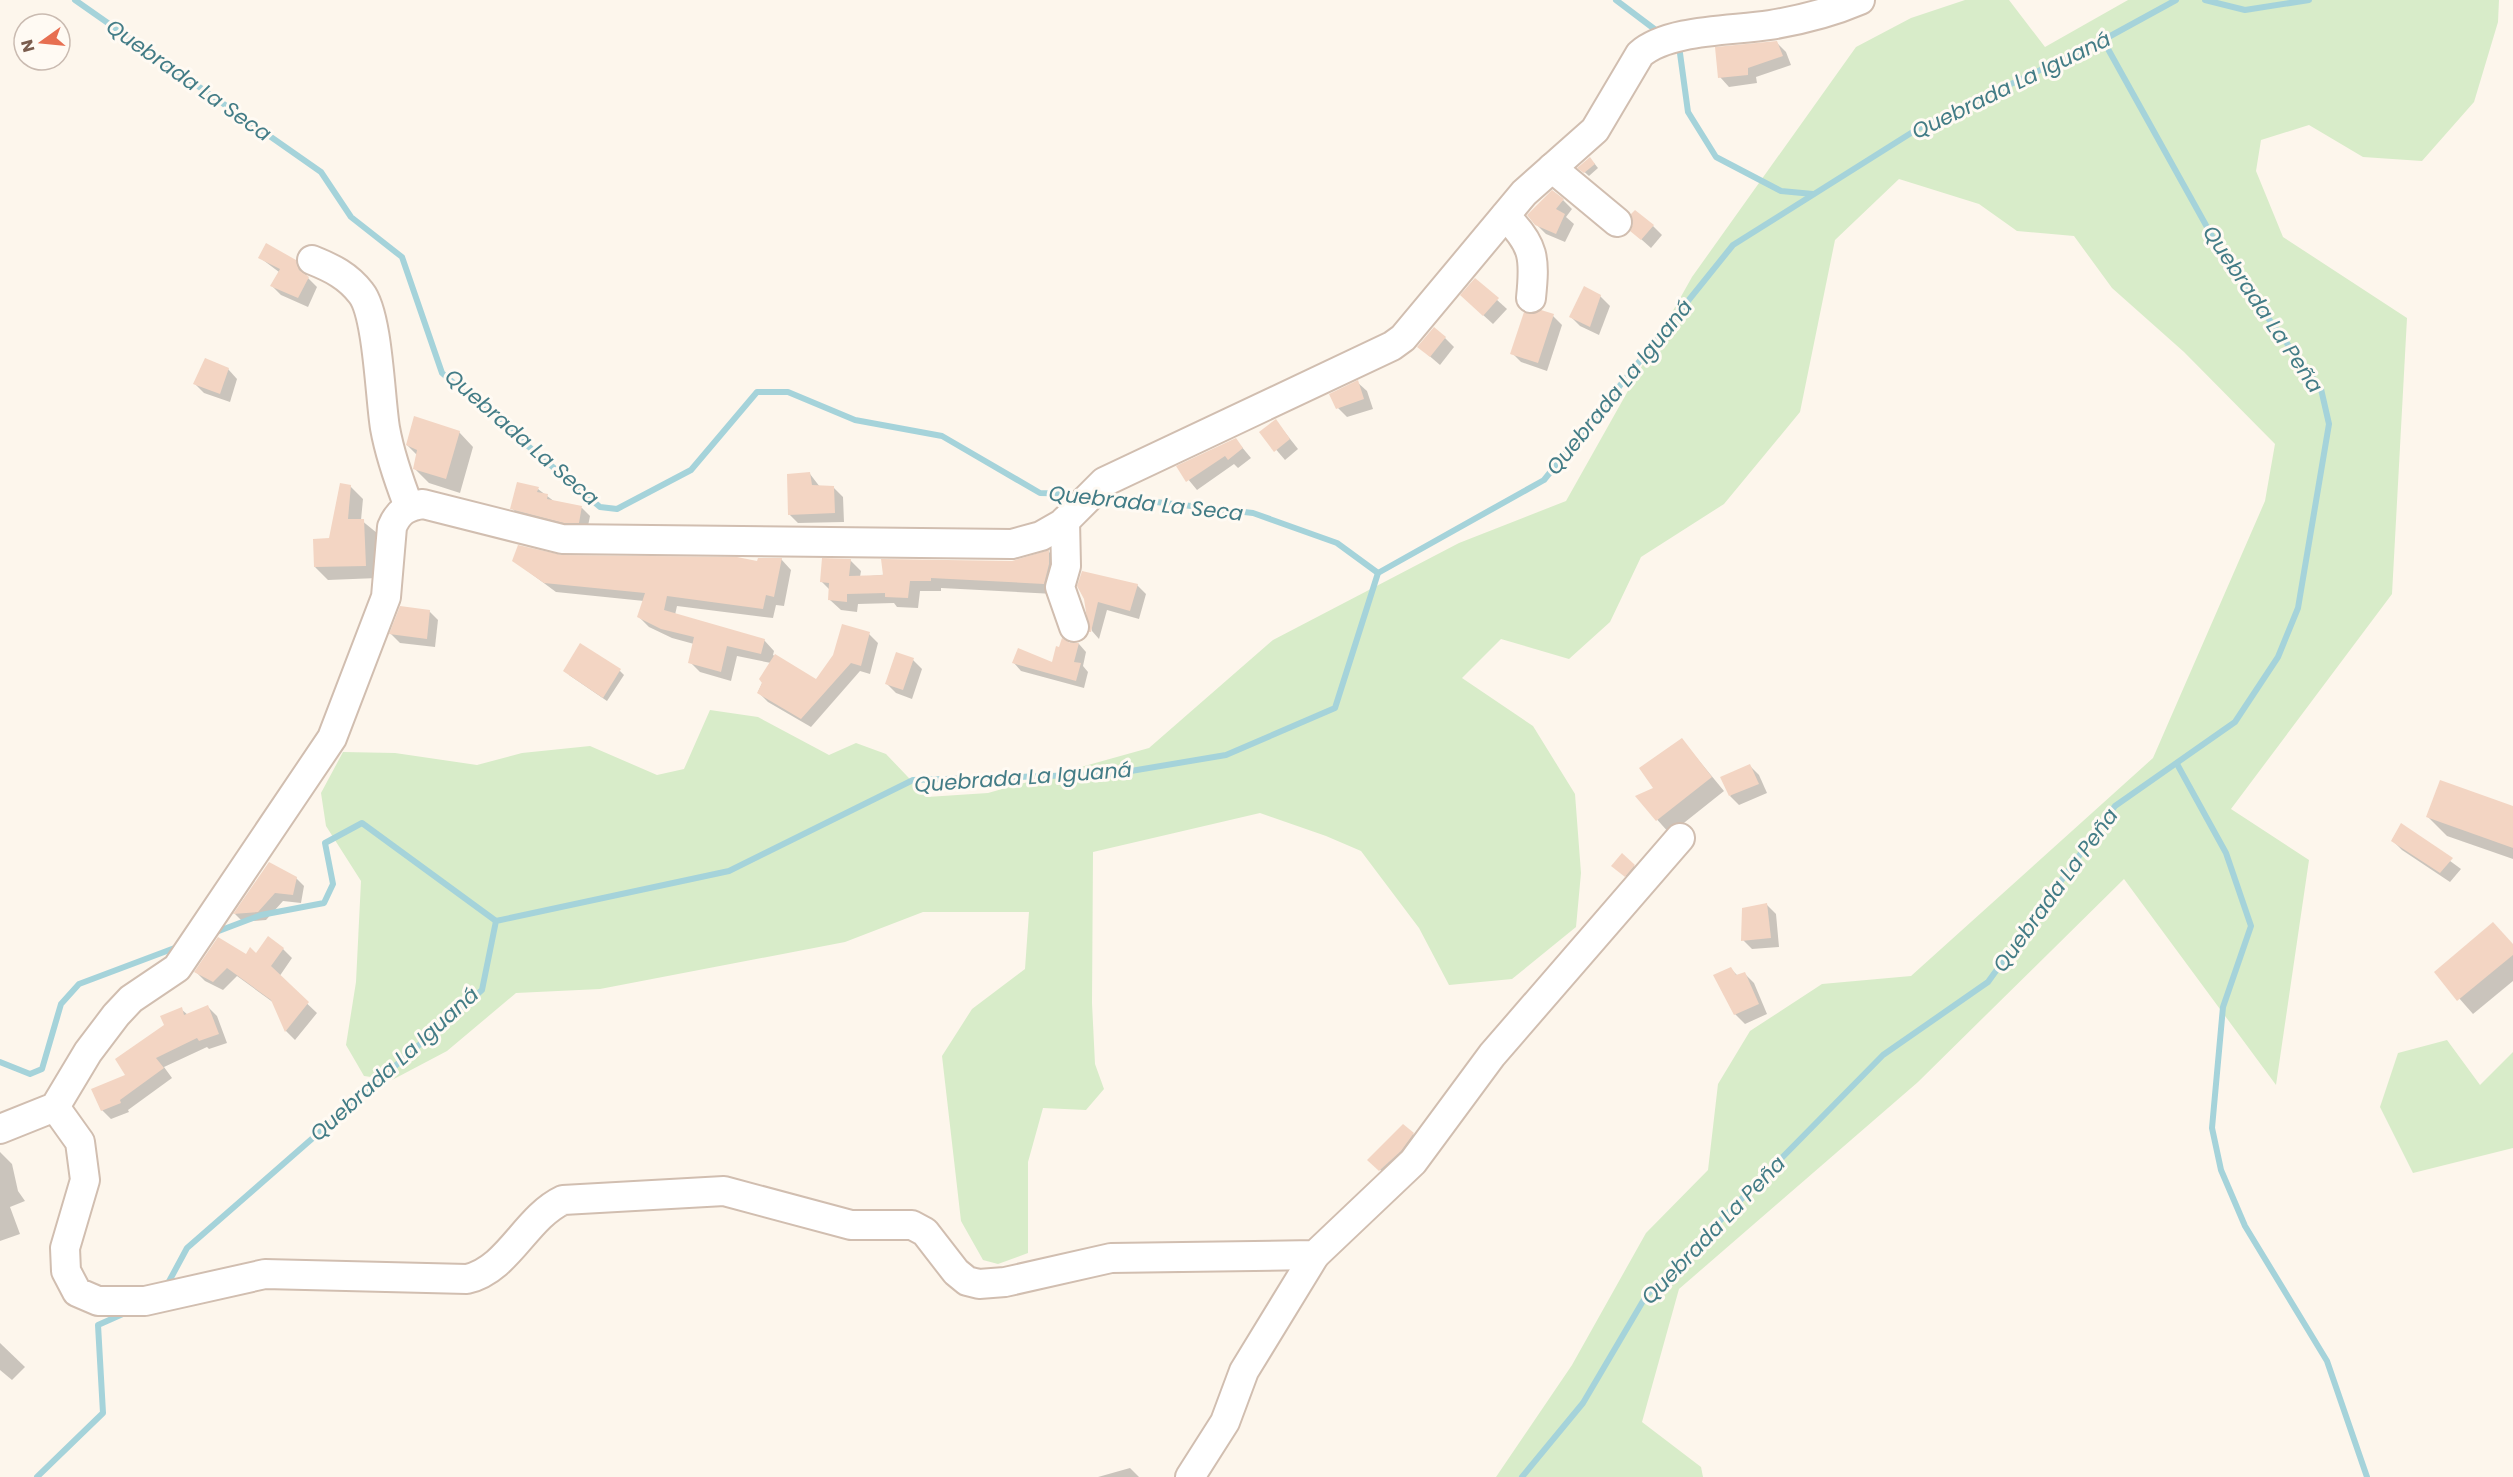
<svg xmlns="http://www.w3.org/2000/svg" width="2513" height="1477" font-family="Poppins,sans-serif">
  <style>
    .green { fill: #d8ecc9 }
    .shadow { fill: #0003 }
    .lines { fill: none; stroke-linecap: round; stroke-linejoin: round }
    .stream { stroke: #a5d3da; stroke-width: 6 }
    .building { fill: #f3d5c3 }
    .minor-casing { stroke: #d1beb0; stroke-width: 32 }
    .minor { stroke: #fff; stroke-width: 28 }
    .labels { text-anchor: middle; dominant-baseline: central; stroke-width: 6; stroke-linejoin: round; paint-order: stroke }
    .water-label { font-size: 21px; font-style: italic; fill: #437c86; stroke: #fffaf3 }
  </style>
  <rect width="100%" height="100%" fill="#fdf6ec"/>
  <!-- green -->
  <g class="green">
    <path d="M1965,0H2009L2045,47L2128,0H2499L2498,22L2474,102L2422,161L2363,157L2309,125L2261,140L2256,171L2283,237L2407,318L2392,594L2231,809L2309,860L2276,1085L2124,879L1918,1082L1679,1289L1642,1422L1701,1467L1703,1477H1496L1572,1365L1646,1233L1708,1170L1718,1084L1750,1031L1822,984L1911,976L2153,758L2265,501L2275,444L2184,352L2112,288L2074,236L2017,231L1979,204L1899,179L1835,240L1800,412L1724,504L1641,557L1610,622L1569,659L1501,639L1462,678L1533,726L1575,794L1581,873L1576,927L1512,979L1449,985L1419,928L1361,851L1326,836L1260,813L1093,852L1092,1003L1095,1064L1104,1089L1086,1110L1043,1108L1028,1162V1253L998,1264L983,1260L961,1221L942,1056L972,1009L1025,969L1029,912H923L845,942L600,989L516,993L447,1051L392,1080L364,1076L346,1045L356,982L361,881L326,826L321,793L343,752L395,753L477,765L522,753L590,746L657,775L684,769L710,710L758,717L829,755L856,743L886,754L927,797L988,793L1149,748L1273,640L1459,543L1566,501L1692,277L1856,47L1911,18Z"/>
    <path d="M2447,1040L2480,1085L2513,1052V1148L2413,1173L2380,1107L2398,1053Z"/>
  </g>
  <!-- shadow -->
  <g class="shadow">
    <path d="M1776,42L1786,52L1791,65L1756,77L1757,83L1729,87L1720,77Z"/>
    <path d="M1594,163L1598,168L1589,176L1580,168Z"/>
    <path d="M1563,200L1572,209L1566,217L1574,224L1565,242L1546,234L1536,224Z"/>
    <path d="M1653,226L1662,235L1651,248L1632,231Z"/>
    <path d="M259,257L295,261L305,271L307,277L317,287L308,307L281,295L272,286L279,272Z"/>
    <path d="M1475,280L1507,309L1493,324L1471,304Z"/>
    <path d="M1600,296L1610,306L1599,335L1580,326L1571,317Z"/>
    <path d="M1553,316L1562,325L1547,371L1521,362L1512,353Z"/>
    <path d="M1445,338L1454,347L1440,365L1419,347Z"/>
    <path d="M228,369L237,379L230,402L204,393L195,384Z"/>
    <path d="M1357,382L1367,391L1373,409L1347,417L1338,408Z"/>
    <path d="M1276,421L1298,449L1285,460L1261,432Z"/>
    <path d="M459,432L473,447L460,493L429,483L414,468L417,455L407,445Z"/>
    <path d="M1236,440L1251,458L1238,468L1234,464L1197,490L1178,467Z"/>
    <path d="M810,474L820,487H833L843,497L844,522L798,523L789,514Z"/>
    <path d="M350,486L363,499L361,520L377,533L378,578L328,580L315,567L330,540Z"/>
    <path d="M538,489L555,502L582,508L590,516L587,531L520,517L512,508Z"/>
    <path d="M1049,552L1059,562L1054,594L941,588V591H920L918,608L897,607L894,603L858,604L857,612L841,610L830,600V590L821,581L850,560L861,571L860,577L1012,562Z"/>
    <path d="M562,557L758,563L781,559L791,570L784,606L776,605L773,618L677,606L675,615L764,640L774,651L773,655L816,681L869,634L878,643L870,674L860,671L811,727L768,702L758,692L771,663L737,656L731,681L700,672L690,662L694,644L672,638L649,627L639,617L644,601L556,592L514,561Z"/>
    <path d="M1137,585L1146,594L1139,619L1107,610L1099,639L1092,631L1085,599Z"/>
    <path d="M429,611L438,620L435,647L400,643L391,634Z"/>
    <path d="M1079,644L1086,652L1083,666L1088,672L1084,688L1021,671L1014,663L1053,664L1070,645Z"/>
    <path d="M913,660L922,669L912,699L896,693L887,684Z"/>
    <path d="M620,671L624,675L607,701L569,675Z"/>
    <path d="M1682,740L1724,791L1670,834L1637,797L1655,788Z"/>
    <path d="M1750,766L1759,775L1767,793L1739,805L1730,796Z"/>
    <path d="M2513,807V859L2447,836L2428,817Z"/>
    <path d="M2401,825L2461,869L2450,882L2402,850L2392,840Z"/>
    <path d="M1623,856L1638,870L1630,880L1618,869Z"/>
    <path d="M269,864L296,878L304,886L301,903L283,901L266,920L243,922L235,914Z"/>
    <path d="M1767,905L1776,914L1779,947L1752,949L1743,940Z"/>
    <path d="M2513,945V981L2473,1014L2436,972Z"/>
    <path d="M283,949L292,958L279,977L317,1013L295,1040L286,1031L274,1003L237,976L223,990L205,981L196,972L246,956Z"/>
    <path d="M1731,969L1738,976L1745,974L1754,983L1767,1014L1745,1024L1735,1014L1715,976Z"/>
    <path d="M208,1007L217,1016L227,1043L209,1049L207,1047L164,1067L172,1078L128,1110L129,1112L111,1119L102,1110L166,1025L181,1009L188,1015Z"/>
    <path d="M1413,1134L1422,1143L1390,1179L1370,1160Z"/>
    <path d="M0,1152L12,1164L18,1191L25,1201L10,1207L20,1234L0,1241Z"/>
    <path d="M0,1343L25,1367L12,1380L0,1370Z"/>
    <path d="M1130,1468L1139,1477H1098Z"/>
  </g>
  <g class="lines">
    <!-- stream -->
    <g class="stream">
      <path d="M75,0L321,172L351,217L402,257L442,373L600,507L617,509L691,470L757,392H788L855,420L942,436L1040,493L1078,494"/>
      <path d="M1616,0L1661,34"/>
      <path d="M2205,0L2245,10L2309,0"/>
      <path d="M1679,46L1688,112L1716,157L1781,191L1813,194"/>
      <path d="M1103,496L1253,513L1337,543L1378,573"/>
      <path d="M2177,764L2226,853L2251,926L2223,1007L2212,1128L2221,1170L2245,1226L2327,1361L2367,1477"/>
      <path d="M216,932L261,915L324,903L333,884L325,843L362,823L496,921"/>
      <path d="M0,1062L30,1074L42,1069L61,1004L79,984L180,946"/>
      <path d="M166,1287L187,1248L482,990L496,921L729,871L913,780L1113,774L1226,755L1335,708L1378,573L1544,480L1733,245L1919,128L2103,40L2176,0"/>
      <path d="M37,1477L103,1413L98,1325L125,1313"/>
      <path d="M1522,1477L1583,1403L1646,1296L1883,1055L1988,982L2115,806L2235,722L2278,657L2298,608L2329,424L2321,389L2227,263L2103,40"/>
    </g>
  </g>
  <!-- building -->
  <g class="building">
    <path d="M1777,41L1783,56L1748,68V75L1718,78L1715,47Z"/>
    <path d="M1590,157L1595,164L1584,173L1577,168Z"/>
    <path d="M1552,190L1564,199L1556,209L1565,214L1556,234L1535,225L1527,215Z"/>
    <path d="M1635,210L1654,225L1641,240L1630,231L1633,224L1631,214Z"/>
    <path d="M266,243L296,260L299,270L309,277L298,298L270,286L280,269L258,258Z"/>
    <path d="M1475,278L1499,298L1483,316L1460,295Z"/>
    <path d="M1584,286L1601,295L1590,327L1569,317Z"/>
    <path d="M1541,310L1554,314L1538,363L1510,354L1524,312L1530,314Z"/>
    <path d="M1434,327L1446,337L1430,357L1417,347Z"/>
    <path d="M205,358L229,368L220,394L193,384Z"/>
    <path d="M1358,380L1364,399L1336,409L1329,394Z"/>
    <path d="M414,416L460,431L446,479L413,469L417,450L406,445Z"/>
    <path d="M1276,419L1290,439L1274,452L1259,432Z"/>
    <path d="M1236,438L1243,448L1228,460L1225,456L1186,482L1176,466Z"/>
    <path d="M810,472L812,485L834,486L835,513L788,515L787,474Z"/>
    <path d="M517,482L539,487L537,492L548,494L547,499L582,506L579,523H564L510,509Z"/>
    <path d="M340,483L351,485L348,519H364L366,566L314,567L313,539L329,538Z"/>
    <path d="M518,545L562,555L737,557L757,561L758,558H782L774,597L766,595L763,609L667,596L664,610L765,639L761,654L727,646L721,672L688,663L694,637L661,629L637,617L645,593L544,583L512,561Z"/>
    <path d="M1049,550V564L1044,584L931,578V581H910L908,598L885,597V593L847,594V602L828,600L829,583L820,582L822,558L851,559L849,576L883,575L881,559L1012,561Z"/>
    <path d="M1082,571L1138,584L1130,611L1098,602L1091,632H1089L1084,599L1077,586Z"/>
    <path d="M400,606L430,610L427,639L389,634Z"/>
    <path d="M842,624L870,632L861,666L851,663L801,719L757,693L762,683L759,679L775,654L816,679L833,655Z"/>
    <path d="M1062,638L1070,643H1079L1074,662L1081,663L1076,681L1012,663L1018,648L1052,662L1056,646L1059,647Z"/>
    <path d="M580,643L621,669L603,698L563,671Z"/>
    <path d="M896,652L914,658L903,690L885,684Z"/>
    <path d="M1682,738L1712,777L1656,821L1635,796L1653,788L1639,768Z"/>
    <path d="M1750,764L1759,784L1729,796L1720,777Z"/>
    <path d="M2440,780L2513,806V848L2426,817Z"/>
    <path d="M2401,823L2453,858L2440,873L2391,841Z"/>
    <path d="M1622,853L1635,865L1625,877L1611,866Z"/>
    <path d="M269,862L297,877L293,895L275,893L258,912L233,914Z"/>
    <path d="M1767,903L1771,938L1741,941L1742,908Z"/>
    <path d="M2493,922L2513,944V955L2457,1001L2434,972Z"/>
    <path d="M268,936L284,948L271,966L309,1002L285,1032L271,1000L227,968L213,982L194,972L218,937L246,954L250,947L256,953Z"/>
    <path d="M1731,967L1736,975L1745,972L1759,1004L1734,1015L1713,975Z"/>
    <path d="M208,1005L219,1034L199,1041L197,1038L156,1058L164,1068L120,1100L121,1103L101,1111L91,1089L125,1075L115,1059L164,1025L160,1016L182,1007L184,1015Z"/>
    <path d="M1403,1124L1414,1133L1401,1151L1379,1171L1367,1160Z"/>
  </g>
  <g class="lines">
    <defs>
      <g id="minor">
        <path d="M1552,168L1617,222"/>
        <path d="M1505,216C1535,245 1535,259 1531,298"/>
        <path d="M312,260C332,268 348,276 361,293C378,314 380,398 385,428C390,456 399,481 409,507"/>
        <path d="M1065,521L1066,566L1060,587L1074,627"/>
        <path d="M55,1107L80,1142L85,1180L65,1248L66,1271L77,1292L98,1301H145L265,1274L467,1279C509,1269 525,1218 563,1200L724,1191L851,1225H912L925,1232L956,1272L967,1281L979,1284L1005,1282L1111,1258L1315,1255L1413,1162L1492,1055L1680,838"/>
        <path d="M0,1129L55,1107L88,1052L116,1015L131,999L177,968L332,738L386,597L392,527C398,512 407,506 423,504L562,539L1012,544L1041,536L1062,524L1104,482L1392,346L1403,338L1524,193L1595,130L1640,54C1669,29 1732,31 1770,25C1801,20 1832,12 1860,0"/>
        <path d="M1190,1477L1225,1422L1244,1371L1315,1255"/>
      </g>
    </defs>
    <!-- minor casing -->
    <use href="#minor" class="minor-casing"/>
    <!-- minor -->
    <use href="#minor" class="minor"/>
  </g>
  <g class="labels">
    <!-- water labels -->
    <g class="water-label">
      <text transform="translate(189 80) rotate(35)">Quebrada La Seca</text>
      <text transform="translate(2011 85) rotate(-26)">Quebrada La Iguaná</text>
      <text transform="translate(2263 309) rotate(56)">Quebrada La Peña</text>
      <text transform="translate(1619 387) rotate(-51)">Quebrada La Iguaná</text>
      <text transform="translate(522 437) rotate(41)">Quebrada La Seca</text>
      <text transform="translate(1146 503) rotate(6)">Quebrada La Seca</text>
      <text transform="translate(1023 777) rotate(-4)">Quebrada La Iguaná</text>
      <text transform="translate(2055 890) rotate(-54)">Quebrada La Peña</text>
      <text transform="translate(394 1064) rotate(-42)">Quebrada La Iguaná</text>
      <text transform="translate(1713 1230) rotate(-46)">Quebrada La Peña</text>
    </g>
  </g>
  <!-- north arrow -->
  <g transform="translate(42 42) rotate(255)"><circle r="28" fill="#fffaf3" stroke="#cabbb1" stroke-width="1.5"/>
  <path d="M0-4.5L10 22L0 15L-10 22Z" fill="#e76f51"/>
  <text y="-9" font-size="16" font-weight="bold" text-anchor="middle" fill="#7a5c4d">N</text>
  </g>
</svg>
